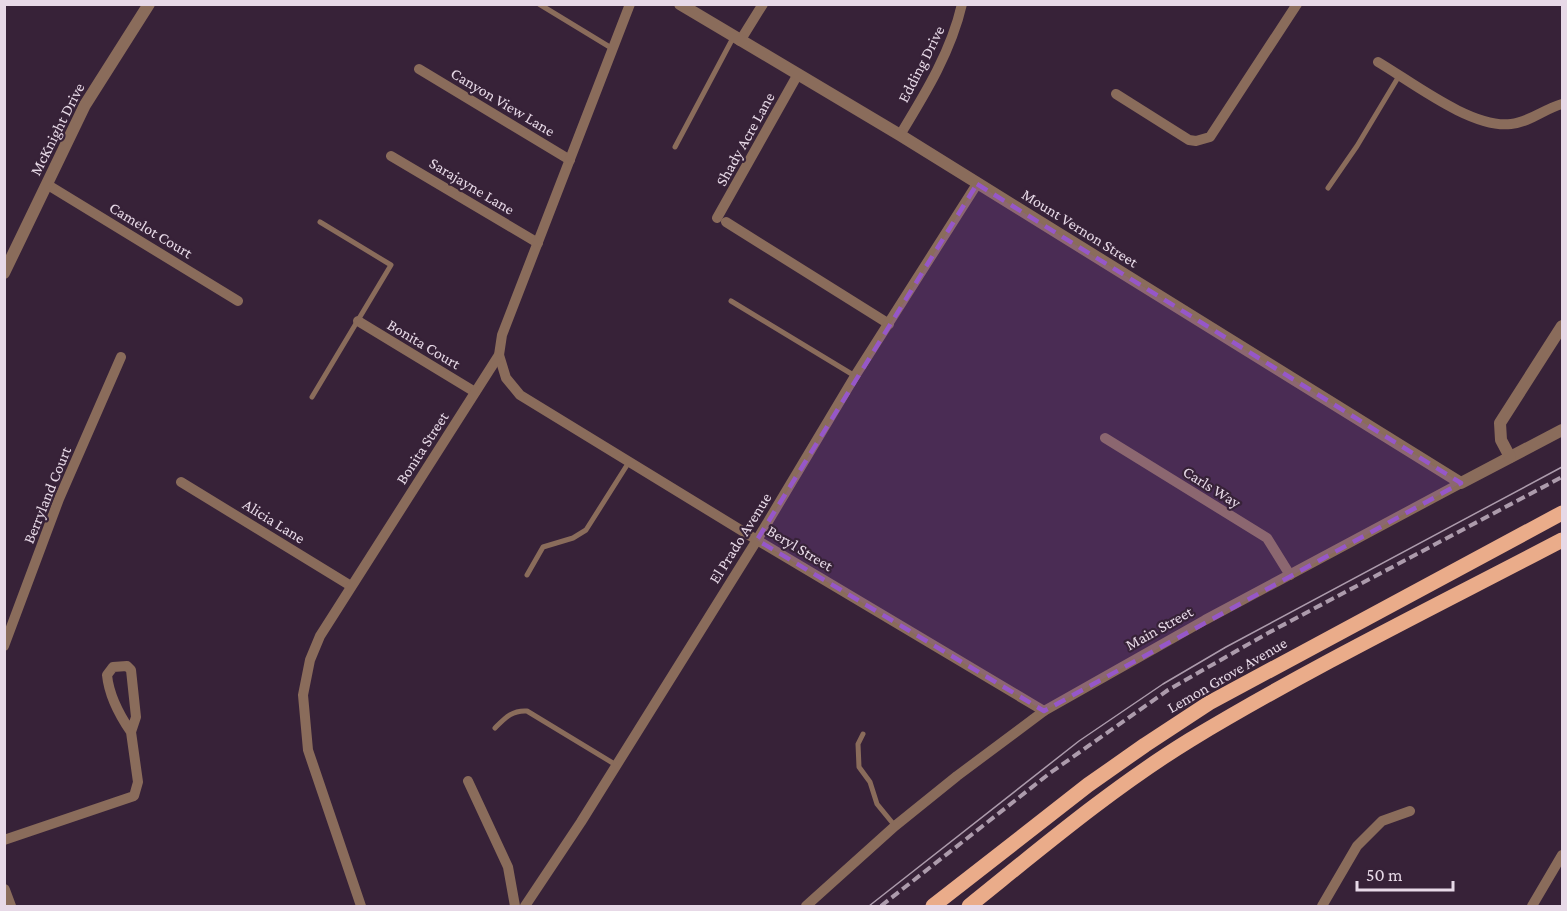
<svg xmlns="http://www.w3.org/2000/svg" width="1567" height="911" font-family="'Crimson Pro',serif">
  <style>
    .lines { fill: none; stroke-linecap: round; stroke-linejoin: round }
    .service { stroke: #8a6c5b; stroke-width: 5 }
    .minor { stroke: #8a6c5b; stroke-width: 10 }
    .tertiary { stroke: #8a6c5b; stroke-width: 12 }
    .primary { stroke: #eaac8a; stroke-width: 15 }
    .tram { stroke: #ac9bac; stroke-width: 1.5 }
    .rail { stroke: #ac9bac; stroke-width: 4; stroke-dasharray: 9 4.5; stroke-linecap: butt }
    .marked { fill: #9657c9; fill-opacity: 0.2; stroke: #9657c9; stroke-width: 4.5; stroke-dasharray: 12 8; stroke-linejoin: round }
    .labels { text-anchor: middle; dominant-baseline: central; stroke-width: 4.5; stroke-linejoin: round; paint-order: stroke }
    .street-label { font-size: 16px; fill: #e7d9e7; stroke: #372238 }
  </style>
  <rect width="100%" height="100%" fill="#372238"/>
  <g class="lines">
    <!-- service -->
    <g class="service">
      <path d="M539,4L613,49"/>
      <path d="M675,147L734,36"/>
      <path d="M1328,188L1357,146L1399,76"/>
      <path d="M731,301L855,376"/>
      <path d="M312,397L391,265L320,222"/>
      <path d="M527,575L543,547L573,538L586,530L629,462"/>
      <path d="M495,728C505,718 512,710 527,711L616,765"/>
      <path d="M863,734L858,744L859,767L870,782L877,804L895,826"/>
    </g>
    <!-- minor -->
    <g class="minor">
      <path d="M740,41L763,4"/>
      <path d="M1378,62C1412,82 1472,129 1511,124C1530,122 1544,109 1562,104"/>
      <path d="M419,69L570,160"/>
      <path d="M1116,94L1189,140L1196,141L1210,137L1297,4"/>
      <path d="M900,135C925,94 951,52 962,4"/>
      <path d="M391,156L538,243"/>
      <path d="M48,185L238,301"/>
      <path d="M717,218L798,74"/>
      <path d="M726,222L889,324"/>
      <path d="M358,321L475,392"/>
      <path d="M499,355L506,378L520,395L757,540L1044,711"/>
      <path d="M1105,438L1267,538L1290,575"/>
      <path d="M181,482L351,586"/>
      <path d="M4,646L59,499L121,357"/>
      <path d="M468,781L508,867L515,906"/>
      <path d="M4,840L134,796L138,782L131,732L136,717L131,670L127,666L113,667L107,675C109,695 120,716 131,732"/>
      <path d="M361,906L308,750L303,695L310,660L320,636L499,355L502,335L630,4"/>
      <path d="M525,906L581,822L757,540L855,376L977,184"/>
      <path d="M806,906L895,826L957,776L1044,711L1205,620L1461,483"/>
      <path d="M1322,906L1357,846L1382,821L1410,811"/>
      <path d="M1532,906L1562,855"/>
    </g>
    <!-- tertiary -->
    <g class="tertiary">
      <path d="M680,4L900,135L1461,483L1562,430"/>
      <path d="M4,273L85,105L149,4"/>
      <path d="M1510,457L1501,440L1500,423L1562,326"/>
      <path d="M4,890L10,906"/>
    </g>
    <!-- primary -->
    <g class="primary">
      <path d="M933,906L1088,785L1145,745L1209,703L1562,513"/>
      <path d="M969,906C1040,849 1112,788 1190,740C1311,667 1438,605 1562,540"/>
    </g>
    <!-- tram -->
    <path class="tram" d="M869,906L1079,741L1163,684L1226,647L1562,467"/>
    <!-- rail -->
    <path class="rail" d="M881,906L1050,773L1168,690L1268,633L1562,477"/>
  </g>
  <!-- marked area -->
  <path class="marked" d="M977,184L1461,483L1044,711L757,540Z"/>
  <g class="labels">
    <!-- street labels -->
    <g class="street-label">
      <text transform="translate(921 64) rotate(-63)">Edding Drive</text>
      <text transform="translate(503 102) rotate(31)">Canyon View Lane</text>
      <text transform="translate(57 129) rotate(-63)">McKnight Drive</text>
      <text transform="translate(745 139) rotate(-61)">Shady Acre Lane</text>
      <text transform="translate(472 186) rotate(31)">Sarajayne Lane</text>
      <text transform="translate(1080 228) rotate(32)">Mount Vernon Street</text>
      <text transform="translate(151 230) rotate(31)">Camelot Court</text>
      <text transform="translate(424 344) rotate(31)">Bonita Court</text>
      <text transform="translate(422 448) rotate(-57)">Bonita Street</text>
      <text transform="translate(1212 487) rotate(32)">Carls Way</text>
      <text transform="translate(47 495) rotate(-68)">Berryland Court</text>
      <text transform="translate(274 521) rotate(32)">Alicia Lane</text>
      <text transform="translate(740 538) rotate(-58)">El Prado Avenue</text>
      <text transform="translate(800 548) rotate(31)">Beryl Street</text>
      <text transform="translate(1159 628) rotate(-29)">Main Street</text>
      <text transform="translate(1227 675) rotate(-30)">Lemon Grove Avenue</text>
    </g>
  </g>
  <!-- border -->
  <rect width="1567" height="911" fill="none" stroke="#e7d9e7" stroke-width="12"/>
  <!-- scale -->
  <path d="M1357 881v9h96v-9" fill="none" stroke="#e7d9e7" stroke-width="3"/>
  <text x="1366" y="881" font-size="18" fill="#e7d9e7" stroke="#372238" stroke-width="4.5" paint-order="stroke">50 m</text>
</svg>
